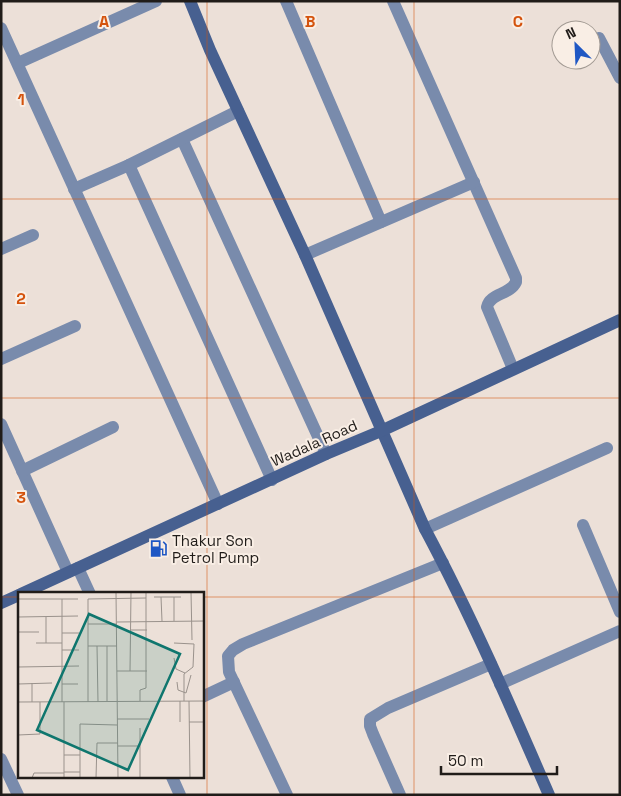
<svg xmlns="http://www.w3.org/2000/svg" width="621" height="796" font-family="'Space Grotesk',sans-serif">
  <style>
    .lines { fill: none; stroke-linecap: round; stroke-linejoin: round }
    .street { stroke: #798bac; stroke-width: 12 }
    .secondary { stroke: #476090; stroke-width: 12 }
    .grid { fill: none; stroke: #d4530d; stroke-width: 1; stroke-opacity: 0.55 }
    .labels { text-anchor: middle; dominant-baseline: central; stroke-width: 4; stroke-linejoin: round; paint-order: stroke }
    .street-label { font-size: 15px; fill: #201c19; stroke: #f9eee5 }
    .poi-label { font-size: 15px; fill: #201c19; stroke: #f9eee5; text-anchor: start }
    .inset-road { fill: none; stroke: #9a928c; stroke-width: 1 }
    .view { fill: #0f766e; fill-opacity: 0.15; stroke: #0f766e; stroke-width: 2.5 }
    .inset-edge { fill: none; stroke: #201c19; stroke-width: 2.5 }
    .grid-label { font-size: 16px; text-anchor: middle; font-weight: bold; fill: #d4530d; stroke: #f9eee5; stroke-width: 4; stroke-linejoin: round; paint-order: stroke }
  </style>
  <rect width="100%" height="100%" fill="#ece0d8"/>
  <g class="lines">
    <!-- street -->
    <g class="street">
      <path d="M286,1L381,222"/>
      <path d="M393,1L516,278V282C510,295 490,293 487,307L513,369"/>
      <path d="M1,28L218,504"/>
      <path d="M599,38L620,78"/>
      <path d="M18,63L156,1"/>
      <path d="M182,139L326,454"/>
      <path d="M129,165L272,480"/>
      <path d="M74,189L129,165L238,111"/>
      <path d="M1,249L33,235"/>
      <path d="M305,255L474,182"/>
      <path d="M1,359L75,326"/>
      <path d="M1,424L68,572"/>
      <path d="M22,471L113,427"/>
      <path d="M583,525L620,612"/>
      <path d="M425,529L607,448"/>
      <path d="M78,568L90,594"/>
      <path d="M500,684L620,631"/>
      <path d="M202,697L234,682"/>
      <path d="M1,759L18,795"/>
      <path d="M172,777L180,795"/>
      <path d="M287,795L229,672L228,656L233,650L243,644L443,563"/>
      <path d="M400,795L373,734L370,726V719L388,708L491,664"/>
    </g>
    <!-- secondary -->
    <g class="secondary">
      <path d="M190,1L210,50L305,255L425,529C471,615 510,705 549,795"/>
      <path d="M21,594L326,454L381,431L620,320"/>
      <path d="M1,603L19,595"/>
    </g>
  </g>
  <!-- grid -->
  <path class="grid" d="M207,1V795M414,1V795M1,199H620M1,398H620M1,597H19M202,597H620"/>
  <!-- icons -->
  <defs>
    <symbol id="fuel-bare" viewBox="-9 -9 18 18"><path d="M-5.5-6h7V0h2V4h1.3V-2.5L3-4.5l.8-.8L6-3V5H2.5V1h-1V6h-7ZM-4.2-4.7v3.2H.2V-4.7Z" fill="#1f57c4" stroke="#f9eee5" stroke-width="2.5" paint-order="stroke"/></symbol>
  </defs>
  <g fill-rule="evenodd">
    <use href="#fuel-bare" x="146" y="536" width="25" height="25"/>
  </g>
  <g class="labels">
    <!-- street labels -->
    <g class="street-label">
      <text transform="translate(314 443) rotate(-24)">Wadala Road</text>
    </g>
    <!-- poi labels -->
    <g class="poi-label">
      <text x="172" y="540">Thakur Son<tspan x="172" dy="17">Petrol Pump</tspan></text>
    </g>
  </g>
  <!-- overview -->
  <g transform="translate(18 592)">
    <rect width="186" height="186" fill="#ece0d8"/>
    <path class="inset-road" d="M98,0L100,186M173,0L174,48M136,5H163M143,5L144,29M156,5V29M0,7H60M44,7V110M0,25L60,24M99,30L187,29M70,32H99M113,38H129M0,40H21M44,41H61M18,51H44M28,51V25M156,51L176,52L175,75L166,82V109M70,54H99M79,54L80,110M89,54V109M44,58H61M156,66L158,77L167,81M0,75L61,74M99,79H129M112,79L113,0M159,90L160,98L168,101L173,83M14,91V110M0,92L34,91M44,92H60M122,109V98L128,96V0M162,109V130M171,109L172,186M0,110L187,109M46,110V186M70,110V7L128,6M99,127H131M171,130H187M122,136V186M0,143L22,142V110M100,154H122M46,163H62M46,180H62M14,186L16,181H46M62,186V132L99,133M78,186L79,151H100"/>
    <path class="view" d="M71,22L162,62L110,178L19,138Z"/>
    <rect width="186" height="186" class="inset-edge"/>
  </g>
  <g class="grid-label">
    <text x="104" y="27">A</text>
    <text x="310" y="27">B</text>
    <text x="518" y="27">C</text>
    <text x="21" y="105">1</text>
    <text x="21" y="304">2</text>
    <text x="21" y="503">3</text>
  </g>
  <!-- border -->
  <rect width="621" height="796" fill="none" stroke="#201c19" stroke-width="5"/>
  <!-- north arrow -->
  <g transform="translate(576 45) rotate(336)"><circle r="24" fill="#f9eee5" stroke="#a29a93"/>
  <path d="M0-4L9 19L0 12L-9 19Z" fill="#1f57c4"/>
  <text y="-8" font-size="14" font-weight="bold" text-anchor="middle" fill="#201c19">N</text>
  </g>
  <!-- scale -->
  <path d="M441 766v8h116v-8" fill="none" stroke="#201c19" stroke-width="2.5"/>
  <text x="448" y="766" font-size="15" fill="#201c19" stroke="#f9eee5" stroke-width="4" paint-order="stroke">50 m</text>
</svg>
